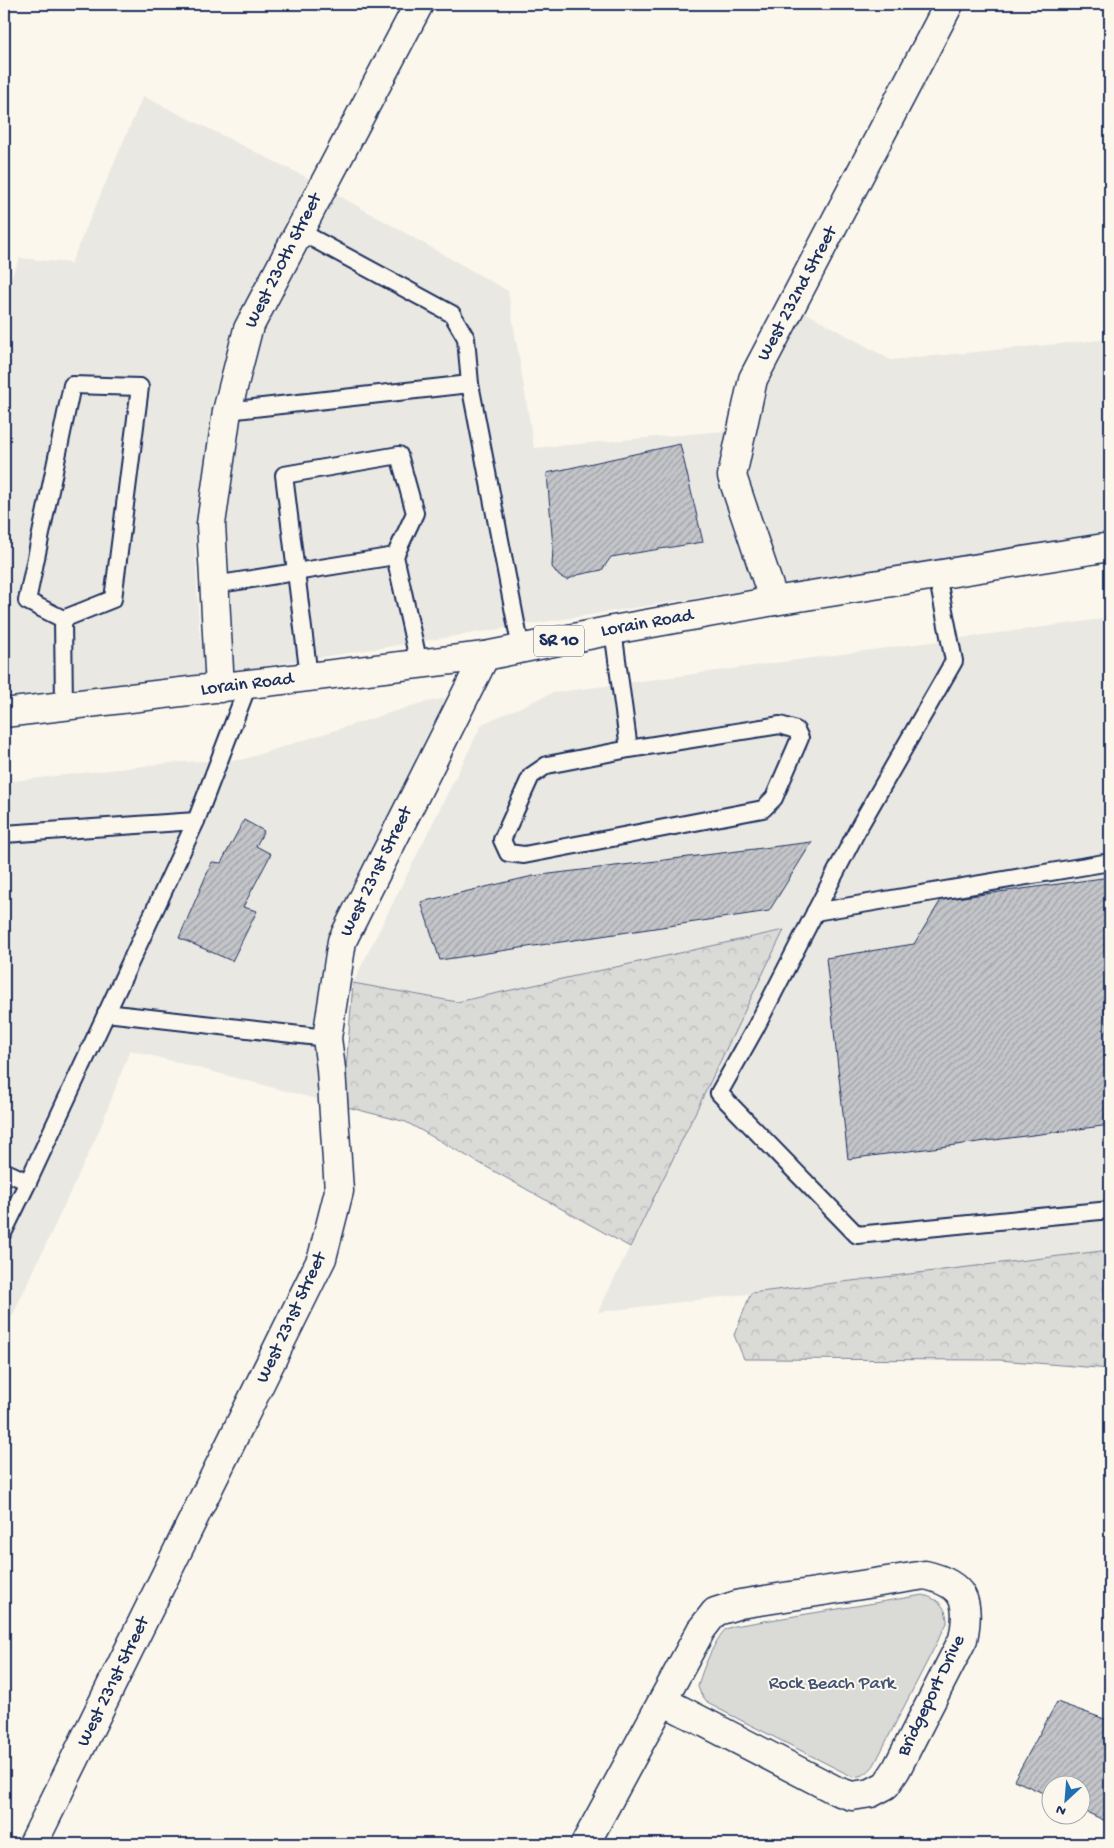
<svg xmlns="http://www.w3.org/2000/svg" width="1114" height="1848" font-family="'Gochi Hand',sans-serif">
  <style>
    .built { fill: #eae8e2 }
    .green { fill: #dadad7; stroke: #7a849a }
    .forest { fill: url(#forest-crowns); stroke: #7a849a }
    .building { fill: url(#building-hatch); stroke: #1b2f5e }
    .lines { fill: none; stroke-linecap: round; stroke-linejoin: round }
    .service-casing { stroke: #1b2f5e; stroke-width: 20 }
    .minor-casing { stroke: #1b2f5e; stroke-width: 31 }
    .primary-casing { stroke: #1b2f5e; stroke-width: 31 }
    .service { stroke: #fbf7ec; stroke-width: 16 }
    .minor { stroke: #fbf7ec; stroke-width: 28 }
    .primary { stroke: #fbf7ec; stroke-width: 28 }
    .labels { text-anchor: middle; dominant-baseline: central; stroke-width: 4; stroke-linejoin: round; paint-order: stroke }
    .shield { fill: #fbf7ec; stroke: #5e6b89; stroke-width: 1 }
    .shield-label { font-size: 18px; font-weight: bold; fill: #1b2f5e }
    .street-label { font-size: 19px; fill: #1b2f5e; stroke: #fbf7ec }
    .park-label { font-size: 19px; fill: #415176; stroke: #fbf7ec }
  </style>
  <defs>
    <pattern id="forest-crowns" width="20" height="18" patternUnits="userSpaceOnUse" patternTransform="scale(1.25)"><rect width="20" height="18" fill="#dadad7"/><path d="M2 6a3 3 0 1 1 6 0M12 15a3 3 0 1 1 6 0" fill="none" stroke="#babbbb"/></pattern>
    <pattern id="building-hatch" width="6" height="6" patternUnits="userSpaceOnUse" patternTransform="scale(1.25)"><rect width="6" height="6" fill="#c3c5c9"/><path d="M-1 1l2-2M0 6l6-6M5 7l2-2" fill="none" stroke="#9ea0a6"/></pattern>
  </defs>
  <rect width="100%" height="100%" fill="#fbf7ec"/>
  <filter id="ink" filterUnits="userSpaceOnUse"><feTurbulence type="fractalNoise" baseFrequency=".02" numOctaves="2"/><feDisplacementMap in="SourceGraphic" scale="10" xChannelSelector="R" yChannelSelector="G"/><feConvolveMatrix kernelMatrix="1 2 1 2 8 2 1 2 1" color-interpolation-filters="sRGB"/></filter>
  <g filter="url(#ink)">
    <!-- built -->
    <g class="built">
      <path d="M143,96L314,181L228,347L211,406L195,539L199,629L209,676L4,696V293L20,258L71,263Z"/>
      <path d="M329,190L508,291L534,448L724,431L747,366L779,298L891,360L1110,339V533L234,671L222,598L218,527L254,332Z"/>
      <path d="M1110,618V1250L598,1312L784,930L457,1002L353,983L482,724L552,693Z"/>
      <path d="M446,698L330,943L316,1099L130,1050L99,1131L4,1334V782L179,762L241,760L418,704Z"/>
    </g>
    <!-- green -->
    <path class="green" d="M923,1595C938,1599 947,1606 947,1623L874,1765C868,1773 863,1776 853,1777L709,1704L701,1694L698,1687C700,1674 716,1637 726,1629C729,1628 731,1627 734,1626Z"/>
    <!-- forest -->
    <g class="forest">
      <path d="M784,930L630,1247L406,1122L343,1106L353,983L457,1002Z"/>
      <path d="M1110,1250V1369L999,1360L744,1359L734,1335L751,1293Z"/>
    </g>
    <!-- building -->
    <g class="building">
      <path d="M680,444L703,542L611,557L602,570L577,575L567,580L559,576L552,567L553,547L547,473Z"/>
      <path d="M244,820L264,831L256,846L271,854L243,907L257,911L232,961L179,938L212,862L221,863Z"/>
      <path d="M812,842L769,911L440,960L421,902L533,876Z"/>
      <path d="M1110,877V1125L848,1159L826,958L914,944L941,900Z"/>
      <path d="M1057,1702L1110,1721V1823L1082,1810V1786H1052V1797L1014,1780Z"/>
    </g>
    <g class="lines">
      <defs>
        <g id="service">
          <path d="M299,231L452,314L466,338L470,384L521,649"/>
          <path d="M227,411L470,384"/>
          <path d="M937,575L954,661L860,825L756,1027L719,1093L857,1235L1110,1210"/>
          <path d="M214,585L395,556"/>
          <path d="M63,619L27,601L72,385L140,387L113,599L63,619L64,706"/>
          <path d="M613,630L629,749L547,765L531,776L502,840L508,853L524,855L763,809L774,798L800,738L796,730L780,725L629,749"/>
          <path d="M309,677L284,475L399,455L415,513L395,556L419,664"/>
          <path d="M4,834L196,821"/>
          <path d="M815,912L1110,862"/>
          <path d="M106,1013L327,1038"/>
          <path d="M4,1171L28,1182L196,821L248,685"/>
          <path d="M4,1231L28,1182"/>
        </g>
        <g id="minor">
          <path d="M774,601L732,476L753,379L949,4"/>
          <path d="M220,688L211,524L227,411L248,329L419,4"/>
          <path d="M33,1844L322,1258L339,1191L331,1069L327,1038L342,941L485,656"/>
          <path d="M585,1844L701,1630L715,1612L740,1604L925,1575C964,1584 971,1601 963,1639L896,1770L886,1785L871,1793L852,1796L837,1791L663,1701"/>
        </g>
        <path id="primary" d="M4,713L485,656L613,630L774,601L1110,547"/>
      </defs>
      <!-- service casing -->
      <use href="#service" class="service-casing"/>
      <!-- minor casing -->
      <use href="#minor" class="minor-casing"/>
      <!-- primary casing -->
      <use href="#primary" class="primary-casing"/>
      <!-- service -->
      <use href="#service" class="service"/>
      <!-- minor -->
      <use href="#minor" class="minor"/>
      <!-- primary -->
      <use href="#primary" class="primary"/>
    </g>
  </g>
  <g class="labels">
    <!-- shield labels -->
    <rect class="shield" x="534" y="625.5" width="50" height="31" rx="4"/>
    <g class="shield-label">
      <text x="559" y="641">SR 10</text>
    </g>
    <!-- street labels -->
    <g class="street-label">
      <text transform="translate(284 261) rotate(-63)">West 230th Street</text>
      <text transform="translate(798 294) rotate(-62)">West 232nd Street</text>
      <text transform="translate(647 624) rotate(-10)">Lorain Road</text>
      <text transform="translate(247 685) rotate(-7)">Lorain Road</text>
      <text transform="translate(377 872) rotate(-64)">West 231st Street</text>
      <text transform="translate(292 1318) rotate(-65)">West 231st Street</text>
      <text transform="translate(114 1682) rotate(-64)">West 231st Street</text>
      <text transform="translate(932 1696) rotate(-64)">Bridgeport Drive</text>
    </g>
    <!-- park labels -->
    <g class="park-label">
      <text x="832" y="1684">Rock Beach Park</text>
    </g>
  </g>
  <!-- margin -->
  <rect width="1114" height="1848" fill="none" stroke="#fbf7ec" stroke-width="20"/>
  <rect x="10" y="10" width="1094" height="1828" fill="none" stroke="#1b2f5e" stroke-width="2" filter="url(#ink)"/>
  <!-- north arrow -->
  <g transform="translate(1066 1800) rotate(206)"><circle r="24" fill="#fbf7ec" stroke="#a1a7b3"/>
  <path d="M0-4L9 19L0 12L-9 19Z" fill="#1f6fb2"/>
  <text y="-8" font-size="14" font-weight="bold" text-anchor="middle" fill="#1b2f5e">N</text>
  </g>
</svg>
